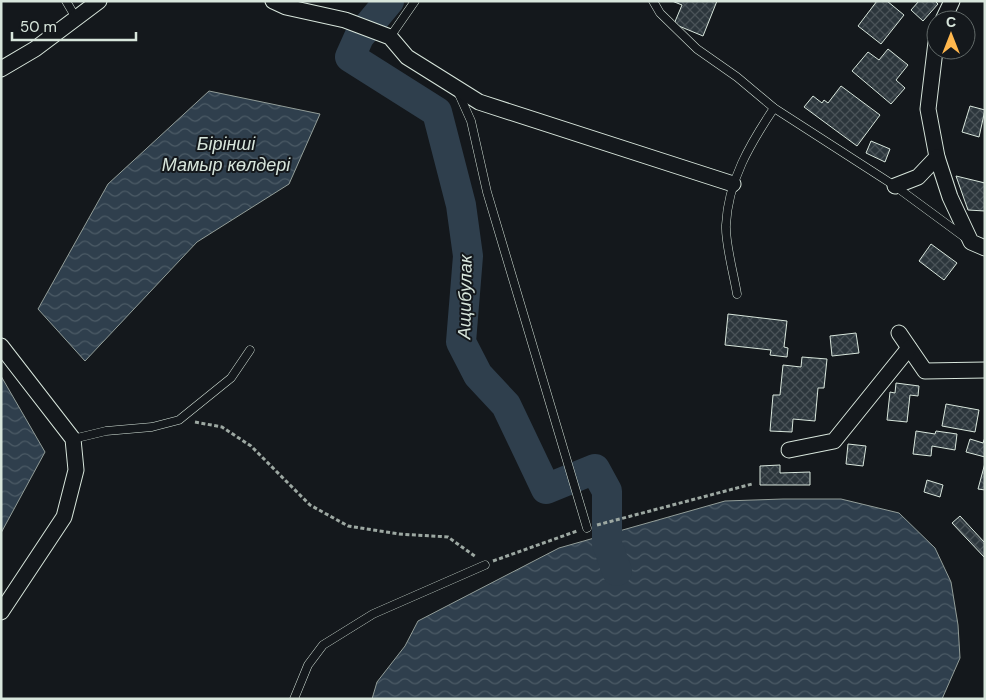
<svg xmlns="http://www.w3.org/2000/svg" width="986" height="700" font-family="'DM Sans',sans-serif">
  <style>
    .water { fill: url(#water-waves); stroke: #939e99 }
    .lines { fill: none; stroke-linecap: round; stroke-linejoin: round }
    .river { stroke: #2f3f4d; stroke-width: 30 }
    .building { fill: url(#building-cross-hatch); stroke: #d8e6dc }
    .service-casing { stroke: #d8e6dc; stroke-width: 9 }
    .minor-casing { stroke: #d8e6dc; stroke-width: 17 }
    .path { stroke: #9da8a2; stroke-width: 3; stroke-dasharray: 4 2.5; stroke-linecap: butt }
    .service { stroke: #14181c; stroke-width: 8 }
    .minor { stroke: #14181c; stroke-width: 15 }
    .labels { text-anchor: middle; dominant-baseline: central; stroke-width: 4; stroke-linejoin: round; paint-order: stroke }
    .water-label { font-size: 18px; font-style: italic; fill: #d8e6dc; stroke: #14181c }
  </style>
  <defs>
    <pattern id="water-waves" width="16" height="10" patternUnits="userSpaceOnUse" patternTransform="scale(1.25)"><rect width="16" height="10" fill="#2f3f4d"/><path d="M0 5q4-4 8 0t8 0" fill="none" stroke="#4c5b66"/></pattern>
    <pattern id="building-cross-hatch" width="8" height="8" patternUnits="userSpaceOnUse" patternTransform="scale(1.25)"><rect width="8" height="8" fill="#2c363c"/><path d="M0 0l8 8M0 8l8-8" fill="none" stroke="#4a5358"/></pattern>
  </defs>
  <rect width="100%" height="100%" fill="#14181c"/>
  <!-- water -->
  <g class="water">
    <path d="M209,91L320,114L289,184L197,242L85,361L38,309L108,184Z"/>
    <path d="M1,376L45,452L1,533Z"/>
    <path d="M783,499H841L899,513L935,548L951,582L958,625L960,658L942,699H372L377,682L405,646L418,621L559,548L725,501Z"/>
  </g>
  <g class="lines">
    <!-- river -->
    <path class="river" d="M389,1L359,37L350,57L437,112L461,205L468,256L461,342L478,375L506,405L546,489L595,469L607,491V544L617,571"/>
  </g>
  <!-- building -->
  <g class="building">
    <path d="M672,1H717L703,36L674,24L682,5Z"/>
    <path d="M877,1H887L904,15L881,44L858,26Z"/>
    <path d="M919,1H935L938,4L923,21L911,10Z"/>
    <path d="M888,49L908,65L896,80L905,88L891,104L852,71L868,52L879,60Z"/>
    <path d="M841,86L880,115L857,146L804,107L813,96L822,103L824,100L828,103Z"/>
    <path d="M970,106L985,110L979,137L962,132Z"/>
    <path d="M871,141L890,149L885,162L866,153Z"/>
    <path d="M956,176L985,183V211L968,210Z"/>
    <path d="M931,244L957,263L944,280L919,261Z"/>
    <path d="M728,314L787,321L784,347L788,348L787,357L770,355L771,350L725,345Z"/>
    <path d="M856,333L859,353L832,356L830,336Z"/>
    <path d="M802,357L827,359L824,388H818L815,421L793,419L792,432L770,431L773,395H780L783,365L801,367Z"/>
    <path d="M896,383L919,386L918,396L910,395L907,422L887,420L890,392L895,393Z"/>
    <path d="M946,404L979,410L975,432L942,426Z"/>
    <path d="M916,431L935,434L936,431L957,434L955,450L932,446L931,456L913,454Z"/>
    <path d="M985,437V457L966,452L970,439L983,443Z"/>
    <path d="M848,444L866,446L863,466L846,464Z"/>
    <path d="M985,463V490L978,489Z"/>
    <path d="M780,465V473L810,472V485H760V466Z"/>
    <path d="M927,480L943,485L940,497L924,492Z"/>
    <path d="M960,516L985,543V558L952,523Z"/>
  </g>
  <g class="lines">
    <defs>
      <g id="service">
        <path d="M66,1L76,18"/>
        <path d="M653,1L660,13L697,49L737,77L774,108L895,186L967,239"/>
        <path d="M390,37L415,1"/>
        <path d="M458,92L471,121L487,192L587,528"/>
        <path d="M737,294C734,275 725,243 726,225C728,181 750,144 774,108"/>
        <path d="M73,439L106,431L152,427L179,420L231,378L250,350"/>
        <path d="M294,699L308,665L323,645L373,614L485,565"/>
      </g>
      <g id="minor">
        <path d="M273,1L286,7L345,20L390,37L407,57L479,102L733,184"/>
        <path d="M943,20L952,1"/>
        <path d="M936,42L928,109L937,157L950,197L971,242L985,248"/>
        <path d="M1,69L35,49L99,1"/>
        <path d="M895,186L918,177L937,157"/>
        <path d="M899,333L925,371L985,370"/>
        <path d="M1,346L73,439L76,470L64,517L1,612"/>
        <path d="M789,450L834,441L909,348"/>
      </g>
    </defs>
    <!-- service casing -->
    <use href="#service" class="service-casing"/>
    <!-- minor casing -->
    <use href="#minor" class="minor-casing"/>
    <!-- path -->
    <g class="path">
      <path d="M195,422L222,427L251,446L310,505L348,526L399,534L448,537L476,557"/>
      <path d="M597,525L752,484"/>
      <path d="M493,561L577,531"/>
    </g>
    <!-- service -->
    <use href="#service" class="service"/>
    <!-- minor -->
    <use href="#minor" class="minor"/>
  </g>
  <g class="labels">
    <!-- water labels -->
    <g class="water-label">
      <text x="226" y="144">Бірінші<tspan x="226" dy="21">Мамыр көлдері</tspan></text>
      <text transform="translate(465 297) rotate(-89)">Ащибулак</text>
    </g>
  </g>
  <!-- border -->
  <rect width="986" height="700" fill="none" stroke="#d8e6dc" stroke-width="5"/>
  <!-- north arrow -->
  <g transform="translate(951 35)"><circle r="24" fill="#14181c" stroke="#626a69"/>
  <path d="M0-4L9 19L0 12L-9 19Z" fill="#ffb74d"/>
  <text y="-8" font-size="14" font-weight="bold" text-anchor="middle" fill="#d8e6dc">С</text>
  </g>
  <!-- scale -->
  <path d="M12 32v8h124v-8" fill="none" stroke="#d8e6dc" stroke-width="2.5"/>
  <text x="20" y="32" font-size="15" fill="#d8e6dc" stroke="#14181c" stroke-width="4" paint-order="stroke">50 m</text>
</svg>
